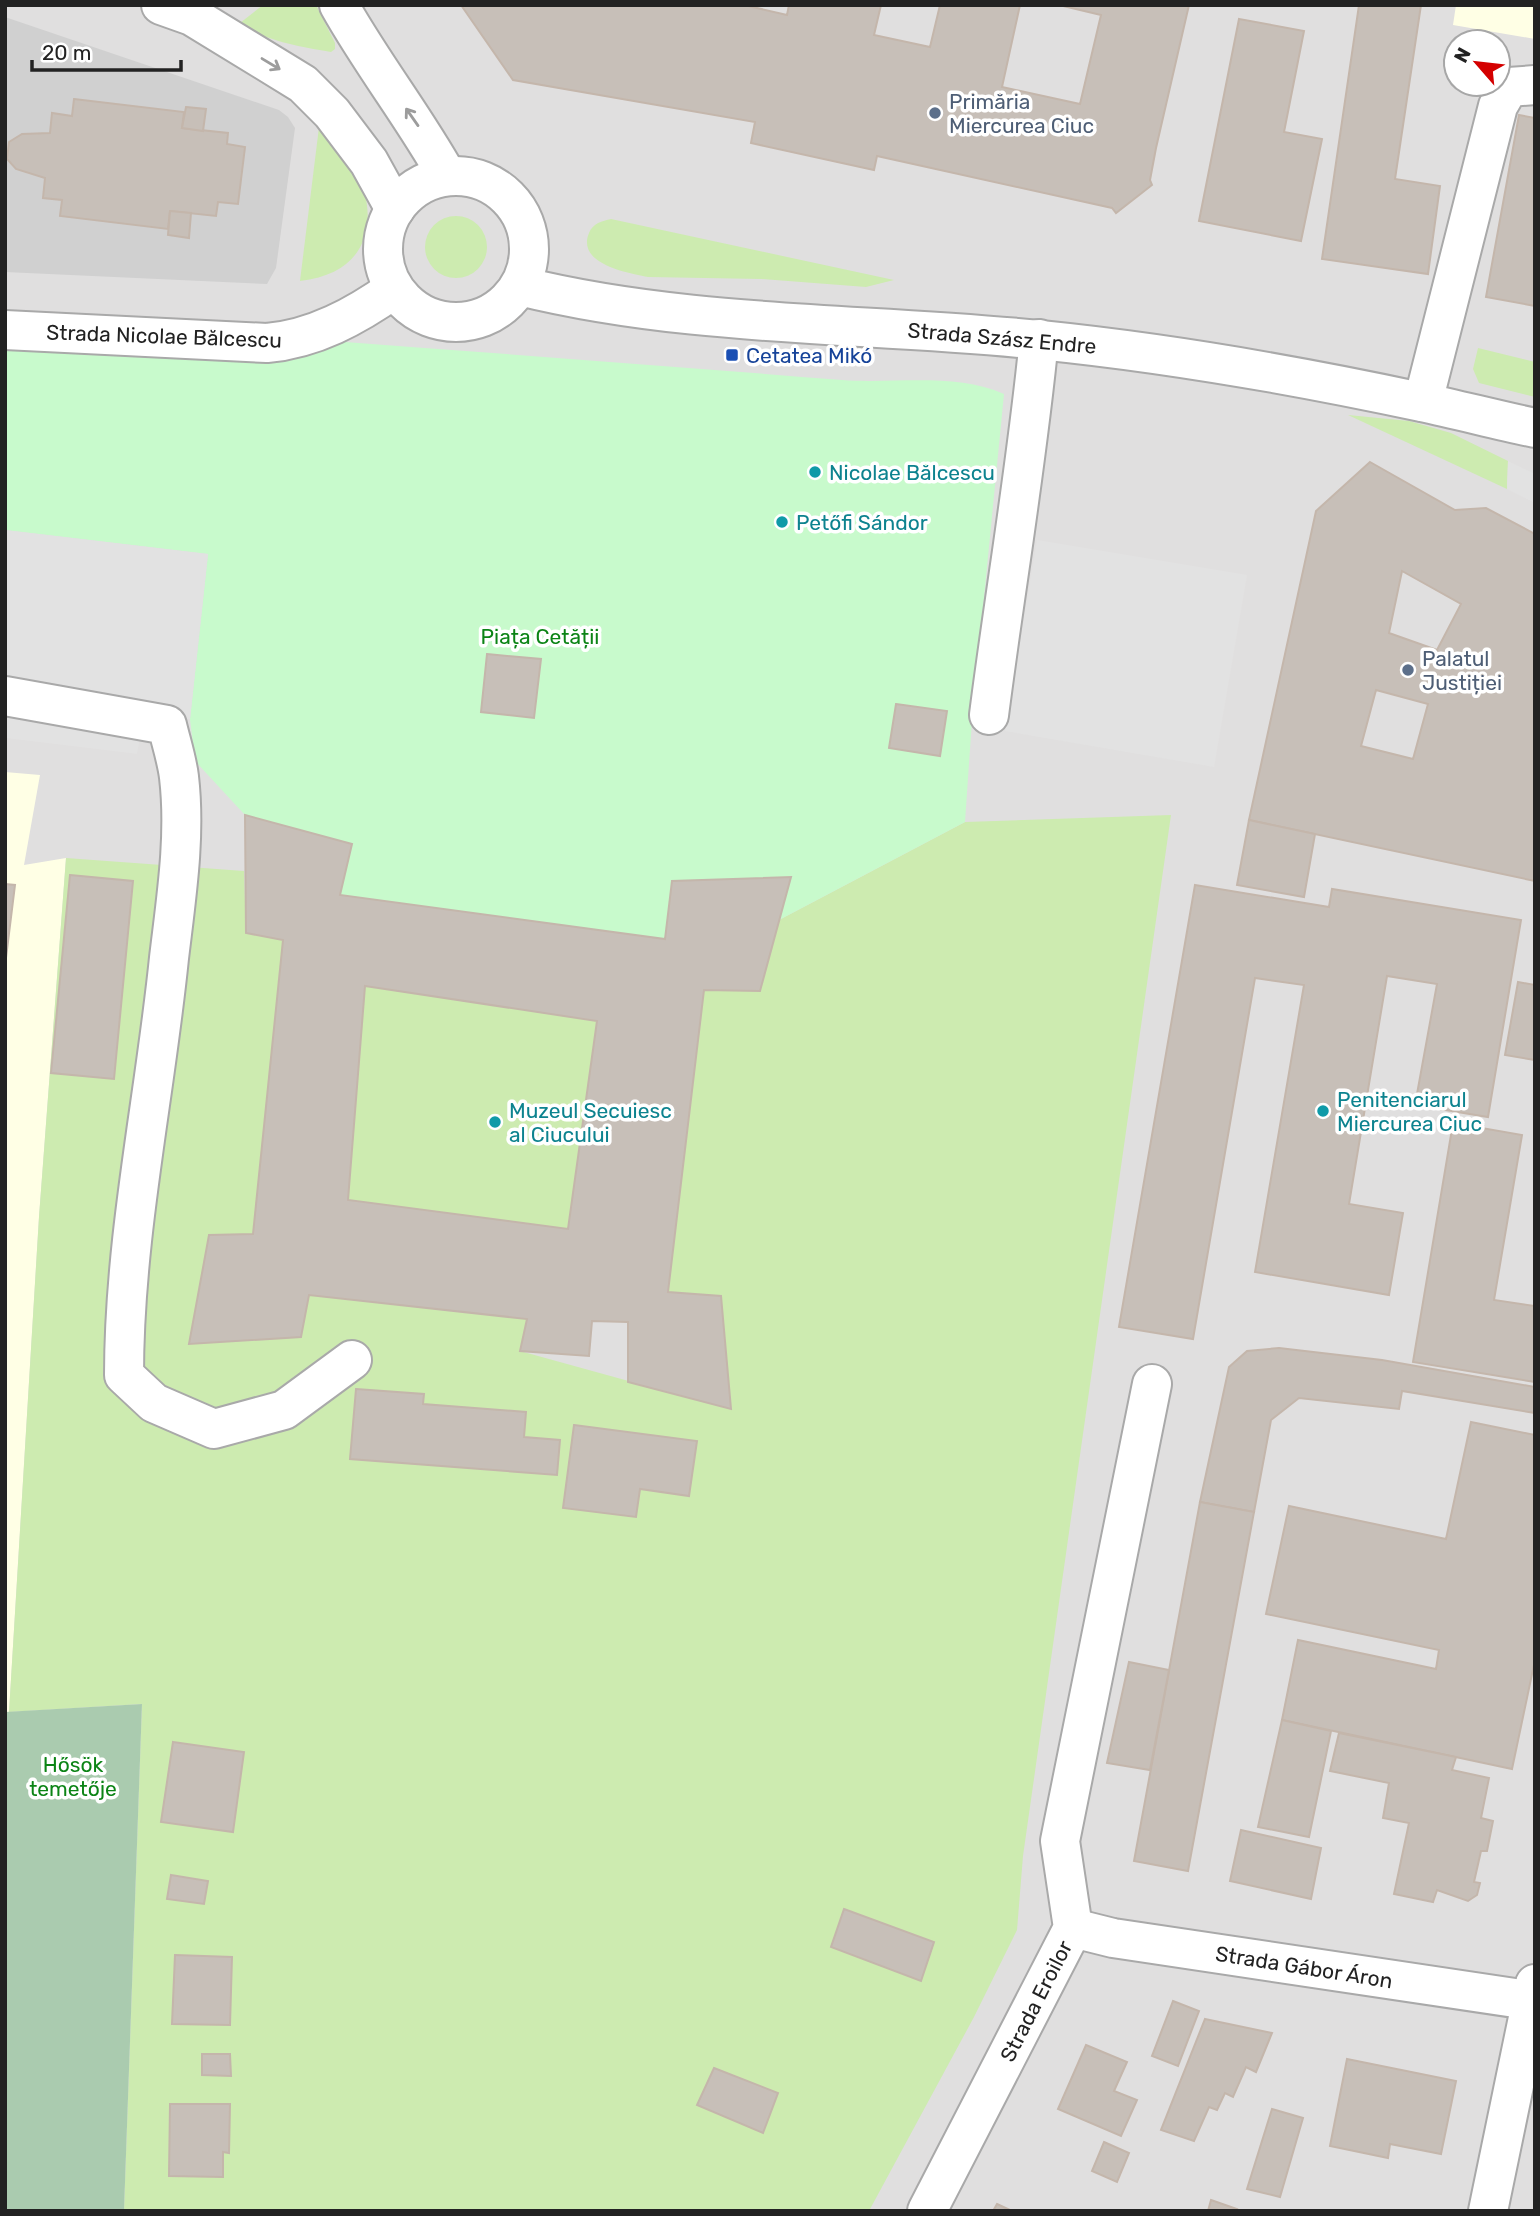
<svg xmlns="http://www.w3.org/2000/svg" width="1540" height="2216" font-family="Rubik,sans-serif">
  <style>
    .residential { fill: #e0dfdf; fill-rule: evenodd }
    .education { fill: #ffffe5 }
    .religious { fill: #d0d0d0 }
    .grass { fill: #cdebb0 }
    .cemetery { fill: #aacbaf }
    .park { fill: #c8facc }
    .parking { fill: #e2e2e2 }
    .building { fill: #c7bfb8; stroke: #c4b6ab; stroke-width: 2; fill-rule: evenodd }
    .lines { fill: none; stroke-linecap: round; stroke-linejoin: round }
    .minor-casing { stroke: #a9a9a9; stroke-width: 42 }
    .minor { stroke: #fff; stroke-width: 38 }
    .oneway { stroke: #9c9c9c }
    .service-dot { fill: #5c6f8a; stroke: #fff; stroke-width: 2.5 }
    .transit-dot { fill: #1a4fb4; stroke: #fff; stroke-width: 2.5 }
    .culture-dot { fill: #0f9aa8; stroke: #fff; stroke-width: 2.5 }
    .labels { text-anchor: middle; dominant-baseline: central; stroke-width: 7; stroke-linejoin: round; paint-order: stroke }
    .service-label { font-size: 21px; fill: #4e5e75; stroke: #fff; text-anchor: start }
    .street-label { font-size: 21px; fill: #222; stroke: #fff }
    .transit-label { font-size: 21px; fill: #164399; stroke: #fff; text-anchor: start }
    .culture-label { font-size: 21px; fill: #0d838f; stroke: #fff; text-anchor: start }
    .park-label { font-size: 21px; fill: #0c8416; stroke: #fff }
  </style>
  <rect width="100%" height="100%" fill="#f2efe9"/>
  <!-- residential -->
  <path class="residential" d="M5,5H1535V2211H124L142,1704L5,1712ZM1456,42H1498V84H1456Z"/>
  <!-- education -->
  <g class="education">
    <path d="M1456,5H1535V39L1453,25Z"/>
    <path d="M5,772L40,775L24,865L66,858L39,1217L9,1712H5Z"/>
  </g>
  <!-- religious -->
  <path class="religious" d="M5,17L279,110L288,117L295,128L276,268L267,284L5,272Z"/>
  <!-- grass -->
  <g class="grass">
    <path d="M263,5H316L335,43V49L331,52C305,48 260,40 240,23Z"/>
    <path d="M320,119C331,132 345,147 353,162C382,219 370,273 300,281Z"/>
    <circle cx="456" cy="247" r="31"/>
    <path d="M611,219L894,280L866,287L761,279L648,277C628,273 576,264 589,233C593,223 602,221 611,219Z"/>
    <path d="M1478,348L1535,362V397L1479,383L1473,369Z"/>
    <path d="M1348,415L1409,421L1451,433L1508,461L1507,489Z"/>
    <path d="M1171,815L1023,1856L1017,1930L974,2017L869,2211H124L142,1704L9,1712L39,1217L66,858L244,871L246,933L283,940L253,1234L209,1235L189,1344L300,1337L309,1295L527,1319L520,1351L730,1409L721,1297L668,1292L704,990L760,991L779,920L965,822Z"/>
    <path d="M365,986L597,1021L568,1229L348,1200Z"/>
  </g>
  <!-- cemetery -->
  <path class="cemetery" d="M142,1704L124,2211H5V1712Z"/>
  <!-- park -->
  <path class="park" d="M319,340C493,353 667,366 842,380C894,384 955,372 1004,394L972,720L965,822L779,920L665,939L340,895L352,844L245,815L195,761L190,719L208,554L5,530V344Z"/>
  <!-- parking -->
  <g class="parking">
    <path d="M1508,461L1535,474V503L1507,489Z"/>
    <path d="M5,530L208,554L190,719L145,714L137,754L5,738Z"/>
    <path d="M1037,540L1247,575L1214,767L1005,731Z"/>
  </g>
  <!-- building -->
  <g class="building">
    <path d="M461,5H744L787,15L789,5H881L874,35L930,47L940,5H1020L1002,87L1080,104L1101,15L1059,5H1189L1156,148L1150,180L1152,185L1116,213L1112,208L877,156L874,170L751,143L755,122L513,80Z"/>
    <path d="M1359,5H1421L1395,179L1440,186L1428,274L1322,259Z"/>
    <path d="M1239,19L1304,31L1284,132L1322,139L1301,241L1199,221Z"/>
    <path d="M74,99L184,112L182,128L228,133L227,144L245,147L238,204L218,202L216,216L170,211L168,229L60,216L62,200L43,198L45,178L16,169L7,159L9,142L22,134L50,133L52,113L72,116Z"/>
    <path d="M186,107L206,109L203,131L182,128Z"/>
    <path d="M1519,115L1535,118V306L1486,297Z"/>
    <path d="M170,211L191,213L189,238L168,235Z"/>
    <path d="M1370,462L1455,510L1486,508L1535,534V881L1249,820L1316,511ZM1402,571L1461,604L1437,650L1389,633ZM1376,690L1428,704L1413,759L1361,746Z"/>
    <path d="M487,654L541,659L534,718L481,712Z"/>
    <path d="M896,704L947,711L940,756L889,748Z"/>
    <path d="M245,815L352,844L340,895L665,939L672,881L791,877L760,991L704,990L668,1292L721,1296L731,1409L628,1382V1322L592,1321L589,1356L520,1351L527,1319L309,1295L301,1337L189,1344L209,1235L253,1234L283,940L246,933ZM365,986L597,1021L568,1229L348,1200Z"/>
    <path d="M1249,820L1315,834L1304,897L1237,885Z"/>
    <path d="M70,875L133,881L114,1079L51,1073Z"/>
    <path d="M5,884L15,885L5,966Z"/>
    <path d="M1195,885L1329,907L1332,889L1521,920L1488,1117L1415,1105L1437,984L1387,976L1349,1204L1403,1213L1389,1295L1255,1272L1304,985L1255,978L1193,1339L1119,1327Z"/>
    <path d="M1518,982L1535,985V1060L1505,1055Z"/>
    <path d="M1453,1123L1522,1135L1494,1300L1535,1306V1382L1413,1362Z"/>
    <path d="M1279,1348L1382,1360L1535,1387V1413L1402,1391L1399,1409L1299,1398L1271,1420L1254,1512L1200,1502L1229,1367L1247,1351Z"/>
    <path d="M356,1389L424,1394L423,1404L526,1412L524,1437L560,1440L557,1475L350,1459Z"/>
    <path d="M1471,1422L1535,1435V1660L1512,1769L1282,1720L1298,1640L1436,1669L1439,1650L1266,1614L1289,1506L1446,1539Z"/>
    <path d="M574,1425L697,1441L689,1496L640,1489L636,1517L563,1508Z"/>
    <path d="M1200,1502L1254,1512L1188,1871L1134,1861Z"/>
    <path d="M1129,1662L1169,1670L1150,1770L1107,1763Z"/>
    <path d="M1282,1720L1331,1731L1309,1837L1258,1827Z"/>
    <path d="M1339,1733L1456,1757L1452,1770L1489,1778L1481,1818L1493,1821L1487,1851H1481L1474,1882L1480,1883L1477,1895L1468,1901L1437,1890L1433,1902L1394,1894L1409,1823L1383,1818L1389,1783L1330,1771Z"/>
    <path d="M173,1742L244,1752L233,1832L161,1822Z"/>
    <path d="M1241,1830L1321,1848L1311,1899L1230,1881Z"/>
    <path d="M171,1875L208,1881L204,1904L167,1899Z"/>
    <path d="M844,1909L934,1942L921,1981L831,1947Z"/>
    <path d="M175,1955L232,1957L230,2025L172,2024Z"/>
    <path d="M1173,2001L1199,2011L1178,2066L1152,2056Z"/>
    <path d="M1205,2019L1272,2033L1256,2072L1246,2067L1233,2097L1225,2093L1217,2110L1209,2107L1194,2141L1161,2130Z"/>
    <path d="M1086,2045L1127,2062L1114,2091L1137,2100L1121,2136L1058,2109Z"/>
    <path d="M202,2054H230L231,2076L202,2075Z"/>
    <path d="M1347,2059L1456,2081L1441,2154L1390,2144L1388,2158L1330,2146Z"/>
    <path d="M714,2068L778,2093L763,2133L697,2105Z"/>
    <path d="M170,2104H230L229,2153L223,2152V2177L169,2176Z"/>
    <path d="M1272,2109L1303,2118L1280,2197L1247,2189Z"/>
    <path d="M1104,2142L1129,2153L1117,2182L1092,2171Z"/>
    <path d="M1211,2200L1237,2209L1236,2211H1208Z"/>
    <path d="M997,2204L1012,2211H993Z"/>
  </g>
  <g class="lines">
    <defs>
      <g id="minor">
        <path d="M161,5L192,16L303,84L332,113L369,162L395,209"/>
        <path d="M339,5C372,64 414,117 447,176"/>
        <circle cx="456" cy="249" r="73"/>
        <path d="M520,286C690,328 866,322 1040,340C1168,353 1295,375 1421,402C1459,410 1497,420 1535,428"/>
        <path d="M5,330L267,343C314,339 356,316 394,289"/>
        <path d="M1423,402L1498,106L1509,87L1535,85"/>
        <path d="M5,696L167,725C171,742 177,760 179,777C186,837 176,899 169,958C155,1097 124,1235 124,1375L154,1403L214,1429L284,1410L352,1360"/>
        <path d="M989,715C1005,590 1027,465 1039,339"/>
        <path d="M1073,1928L1113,1938L1535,2001"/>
        <path d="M927,2211L1073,1928L1060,1841L1152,1384"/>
        <path d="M1488,2211L1535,1984"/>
      </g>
    </defs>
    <!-- minor casing -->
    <use href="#minor" class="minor-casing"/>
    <!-- minor -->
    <use href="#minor" class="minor"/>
  </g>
  <!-- one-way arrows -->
  <defs><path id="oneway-shaft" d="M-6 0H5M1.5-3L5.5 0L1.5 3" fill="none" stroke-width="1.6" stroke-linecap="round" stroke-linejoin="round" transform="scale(1.75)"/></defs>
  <g class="oneway">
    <use href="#oneway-shaft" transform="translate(271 64) rotate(31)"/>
    <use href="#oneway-shaft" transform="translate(412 117) rotate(-125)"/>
  </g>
  <!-- markers -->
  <g class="service-dot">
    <circle cx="935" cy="113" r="7"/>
    <circle cx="1408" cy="670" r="7"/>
  </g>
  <rect class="transit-dot" x="725" y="348" width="14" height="14" rx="3.5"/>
  <g class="culture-dot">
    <circle cx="815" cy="472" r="7"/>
    <circle cx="782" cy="522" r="7"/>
    <circle cx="1323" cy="1111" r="7"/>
    <circle cx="495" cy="1122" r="7"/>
  </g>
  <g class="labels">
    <!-- service labels -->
    <g class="service-label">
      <text x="949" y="101">Primăria<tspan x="949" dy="24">Miercurea Ciuc</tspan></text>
      <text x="1422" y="658">Palatul<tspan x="1422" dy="24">Justiției</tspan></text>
    </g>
    <!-- street labels -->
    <g class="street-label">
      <text transform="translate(164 336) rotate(2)">Strada Nicolae Bălcescu</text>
      <text transform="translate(1002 338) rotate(5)">Strada Szász Endre</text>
      <text transform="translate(1304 1967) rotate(9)">Strada Gábor Áron</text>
      <text transform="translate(1036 2001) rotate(-63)">Strada Eroilor</text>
    </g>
    <!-- transit labels -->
    <g class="transit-label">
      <text x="746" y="355">Cetatea Mikó</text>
    </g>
    <!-- culture labels -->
    <g class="culture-label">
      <text x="829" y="472">Nicolae Bălcescu</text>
      <text x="796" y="522">Petőfi Sándor</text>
      <text x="1337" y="1099">Penitenciarul<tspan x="1337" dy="24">Miercurea Ciuc</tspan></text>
      <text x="509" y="1110">Muzeul Secuiesc<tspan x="509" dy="24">al Ciucului</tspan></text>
    </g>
    <!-- park labels -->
    <g class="park-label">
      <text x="540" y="636">Piața Cetății</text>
      <text x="73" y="1764">Hősök<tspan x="73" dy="24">temetője</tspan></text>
    </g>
  </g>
  <!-- border -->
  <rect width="1540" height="2216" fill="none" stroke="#222222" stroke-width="14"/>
  <!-- north arrow -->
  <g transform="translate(1477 63) rotate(298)"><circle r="33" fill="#ffffff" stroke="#a7a7a7" stroke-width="2"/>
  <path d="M0-5L12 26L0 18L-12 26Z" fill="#d40000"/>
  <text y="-10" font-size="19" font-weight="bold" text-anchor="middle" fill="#222222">N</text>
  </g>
  <!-- scale -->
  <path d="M32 60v10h149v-10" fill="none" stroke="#222222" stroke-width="3.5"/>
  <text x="42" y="60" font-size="21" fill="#222222" stroke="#ffffff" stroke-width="5" paint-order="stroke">20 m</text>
</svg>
